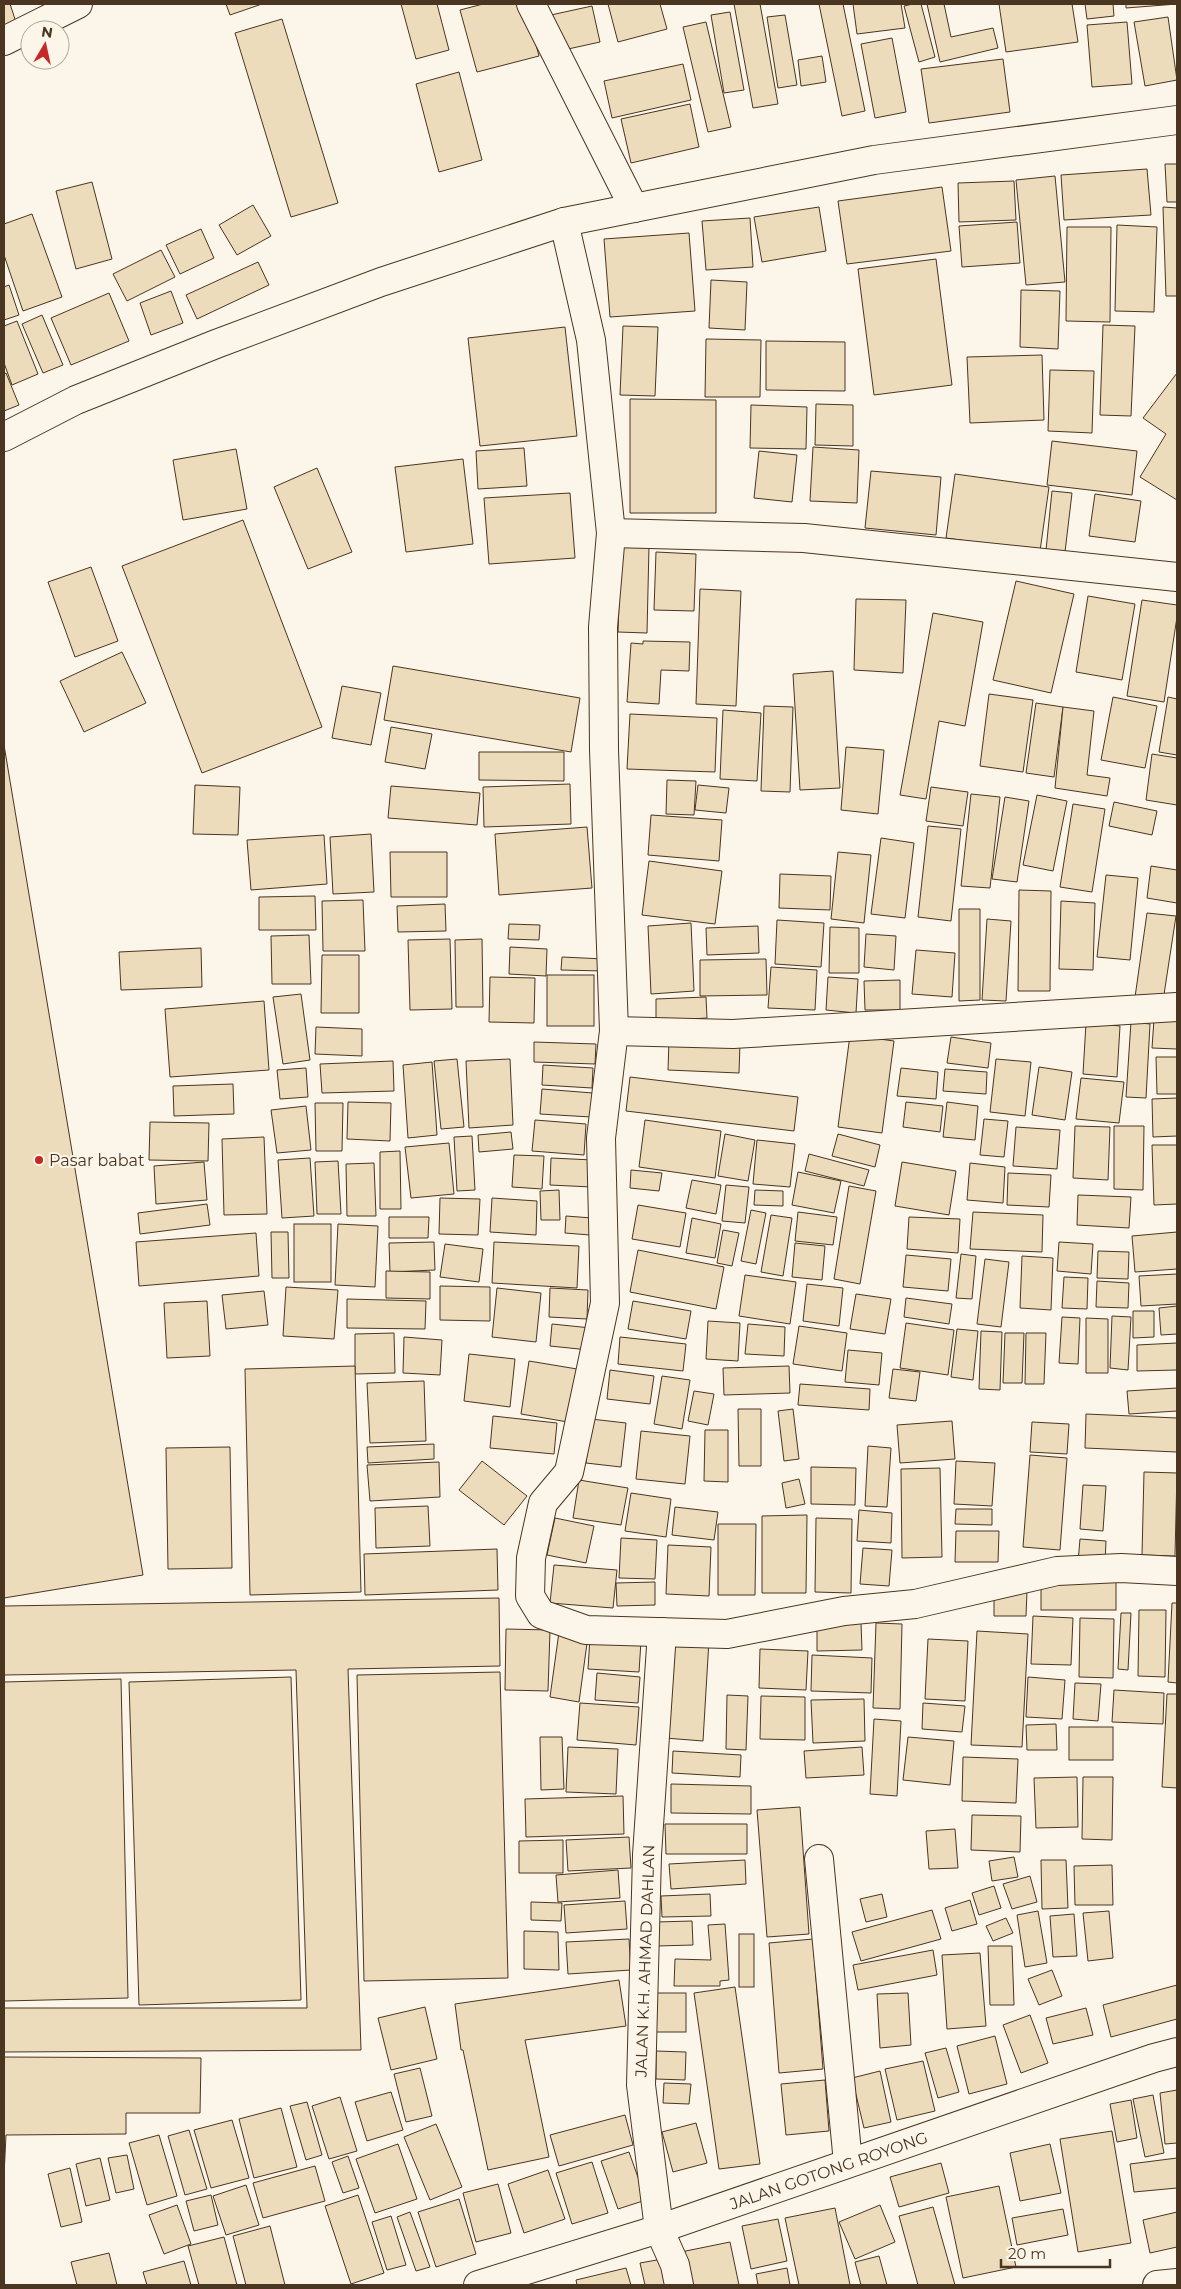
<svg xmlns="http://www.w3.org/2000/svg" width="1181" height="2289" font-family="Montserrat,sans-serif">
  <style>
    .building { fill: #ecdcbc; stroke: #4a3520 }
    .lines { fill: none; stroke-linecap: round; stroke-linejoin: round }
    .minor-casing { stroke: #4a3520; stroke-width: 30 }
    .highway-casing { stroke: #4a3520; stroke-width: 30 }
    .minor { stroke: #fbf6e9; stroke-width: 28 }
    .highway { stroke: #fbf6e9; stroke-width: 28 }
    .poi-dot { fill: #c62828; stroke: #fbf6e9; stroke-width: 2 }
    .labels { text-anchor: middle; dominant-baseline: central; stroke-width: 4; stroke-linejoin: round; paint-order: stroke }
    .poi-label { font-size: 16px; fill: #4a3520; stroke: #fbf6e9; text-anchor: start }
    .street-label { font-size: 16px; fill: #4a3520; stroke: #fbf6e9 }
  </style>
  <rect width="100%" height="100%" fill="#fbf6e9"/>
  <!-- building -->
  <g class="building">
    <path d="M4,4H10L17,25L4,30Z"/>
    <path d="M226,4H262L230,15Z"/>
    <path d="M401,4H437L449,50L416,59Z"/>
    <path d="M483,4H525L539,56L477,72L460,10Z"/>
    <path d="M608,4H660L667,29L618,42Z"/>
    <path d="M734,4H760L778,104L753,108Z"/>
    <path d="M819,4H843L865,111L842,116Z"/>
    <path d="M853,4H901L905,28L857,34Z"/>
    <path d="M913,4H921L935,57L919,62L904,6Z"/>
    <path d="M927,4H944L951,37L993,28L998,48L940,62Z"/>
    <path d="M999,4H1072L1078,42L1006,52Z"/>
    <path d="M1085,4H1113L1114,16L1087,19Z"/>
    <path d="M1126,4H1177L1126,8Z"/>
    <path d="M592,6L600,42L559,51L551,15Z"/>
    <path d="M730,12L744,90L724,93L711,15Z"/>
    <path d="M785,15L797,85L778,88L767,17Z"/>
    <path d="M1168,17L1177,80L1145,86L1134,22Z"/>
    <path d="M282,19L338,203L291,217L235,33Z"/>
    <path d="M706,22L731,127L708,132L683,27Z"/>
    <path d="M1127,22L1132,84L1092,87L1087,25Z"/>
    <path d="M892,38L906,112L875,118L861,44Z"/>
    <path d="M822,56L826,82L801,86L798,60Z"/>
    <path d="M1003,59L1010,112L929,123L921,69Z"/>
    <path d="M683,64L691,100L612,118L604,81Z"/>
    <path d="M459,72L482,160L439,172L416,84Z"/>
    <path d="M690,104L699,147L631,163L621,119Z"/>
    <path d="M1165,164H1177V202H1167Z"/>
    <path d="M1147,169L1151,215L1064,220L1061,175Z"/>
    <path d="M1055,176L1065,282L1026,285L1016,180Z"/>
    <path d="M1014,181L1016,220L959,222L958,183Z"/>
    <path d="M92,182L112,259L76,269L56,191Z"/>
    <path d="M942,187L951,251L847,264L838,201Z"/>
    <path d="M253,205L271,236L237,255L219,225Z"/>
    <path d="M819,207L826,251L762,262L754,217Z"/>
    <path d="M1163,207L1177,208V296H1166Z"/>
    <path d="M32,214L62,297L23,311L4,255V224Z"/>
    <path d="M750,218L753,267L706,270L702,221Z"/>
    <path d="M1017,222L1020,263L962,267L959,226Z"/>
    <path d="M1117,225L1157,227L1154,312L1115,311Z"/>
    <path d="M1067,227H1111L1110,322L1066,321Z"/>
    <path d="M201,229L214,258L180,274L166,245Z"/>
    <path d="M689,233L695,311L610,317L604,239Z"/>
    <path d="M161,250L175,277L127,301L113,274Z"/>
    <path d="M936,259L952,385L874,395L858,269Z"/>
    <path d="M258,262L269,285L197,319L186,295Z"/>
    <path d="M711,280L747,282L745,330L709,328Z"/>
    <path d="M9,285L19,315L4,320V287Z"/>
    <path d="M1021,290L1060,291L1058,349L1020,347Z"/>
    <path d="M171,291L183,323L151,335L140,303Z"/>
    <path d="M109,293L129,341L71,365L51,318Z"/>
    <path d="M42,315L63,365L43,373L22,324Z"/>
    <path d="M17,321L38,374L12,385L4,363V326Z"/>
    <path d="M1103,325L1135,326L1131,416L1100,415Z"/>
    <path d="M623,326L658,327L655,396L620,395Z"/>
    <path d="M565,327L577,436L480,446L468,338Z"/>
    <path d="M706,339L761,340L760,397H705Z"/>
    <path d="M766,341L845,342V391L766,390Z"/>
    <path d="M1042,355L1044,420L970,423L967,357Z"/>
    <path d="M1050,370L1094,371L1092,433L1048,431Z"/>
    <path d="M6,373L19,405L4,411V374Z"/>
    <path d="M1177,373V500L1140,477L1166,434L1143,418Z"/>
    <path d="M630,399L716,400V513H630Z"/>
    <path d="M816,404L853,405V446L815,445Z"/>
    <path d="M751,405L807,407L806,449L750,448Z"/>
    <path d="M1052,441L1137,451L1132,495L1047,485Z"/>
    <path d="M813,447L859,450L857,503L810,501Z"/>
    <path d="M524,448L527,486L478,489L476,451Z"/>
    <path d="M236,449L247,509L183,520L173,460Z"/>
    <path d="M759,451L797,455L792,502L754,498Z"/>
    <path d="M463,459L473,544L406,552L395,467Z"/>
    <path d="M317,468L352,552L308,569L274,487Z"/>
    <path d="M871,471L941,477L936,535L865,528Z"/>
    <path d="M955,474L1049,487L1040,551L946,538Z"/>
    <path d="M1052,491L1072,493L1065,552L1046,550Z"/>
    <path d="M570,493L575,558L489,564L484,498Z"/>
    <path d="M1095,494L1141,501L1135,542L1089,536Z"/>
    <path d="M243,520L322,727L202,773L122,566Z"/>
    <path d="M621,545L649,546L647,633L618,632Z"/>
    <path d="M656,552L696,554L694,611L654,610Z"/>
    <path d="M91,567L118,641L75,657L48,582Z"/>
    <path d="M1016,581L1074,594L1051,693L993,680Z"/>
    <path d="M700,589L741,591L736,706L696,704Z"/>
    <path d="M1088,596L1135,604L1122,680L1076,672Z"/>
    <path d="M856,599L906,600L903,673L854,670Z"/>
    <path d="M1142,600L1177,605V617L1164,702L1127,696Z"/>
    <path d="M933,613L983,622L965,726L939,721L926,799L900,795Z"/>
    <path d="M643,641L690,642L689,671L661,670L659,704L627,702L631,643L643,644Z"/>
    <path d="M122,652L146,703L84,732L60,681Z"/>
    <path d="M393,666L580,698L571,752L384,720Z"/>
    <path d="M833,671L840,788L800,790L793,674Z"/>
    <path d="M342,686L381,693L371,745L332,738Z"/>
    <path d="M989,694L1033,700L1023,772L980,766Z"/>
    <path d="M1113,697L1157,706L1145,768L1101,760Z"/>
    <path d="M1168,697L1177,699V755L1159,752Z"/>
    <path d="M1036,703L1063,707L1054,777L1026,773Z"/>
    <path d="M764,706L793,707L790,792L761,791Z"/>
    <path d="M1063,707L1094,711L1087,775L1110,778L1107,796L1055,788Z"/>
    <path d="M723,710L761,713L757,781L720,779Z"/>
    <path d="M630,714L717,718L715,772L627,769Z"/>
    <path d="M391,727L432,734L425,769L385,762Z"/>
    <path d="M4,745L143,1575L4,1598Z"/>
    <path d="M846,747L884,750L878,814L841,810Z"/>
    <path d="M479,752H564V781L479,780Z"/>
    <path d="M1152,754L1177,758V805L1146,800Z"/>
    <path d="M667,780L696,781L694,815L666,814Z"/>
    <path d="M570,784L571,824L484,827L483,787Z"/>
    <path d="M195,785L240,787L238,835L193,834Z"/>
    <path d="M698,785L729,788L726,813L695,810Z"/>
    <path d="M391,786L480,793L477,825L388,818Z"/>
    <path d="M931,787L968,792L963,826L926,821Z"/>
    <path d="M971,794L1000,797L990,888L961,886Z"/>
    <path d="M1037,795L1067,801L1053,871L1023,865Z"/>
    <path d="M1005,797L1029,801L1017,882L992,879Z"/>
    <path d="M1114,802L1157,811L1152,835L1109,826Z"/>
    <path d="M1073,804L1105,809L1092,892L1060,887Z"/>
    <path d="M651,815L722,820L719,861L648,855Z"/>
    <path d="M928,826L961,829L951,921L918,917Z"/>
    <path d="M587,827L592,888L499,895L495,834Z"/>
    <path d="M371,834L374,892L333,894L330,837Z"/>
    <path d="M324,835L327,884L251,890L247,840Z"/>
    <path d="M881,838L914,843L905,918L871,914Z"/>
    <path d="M390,852H447V897H391Z"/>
    <path d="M838,852L871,855L864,923L831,919Z"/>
    <path d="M649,861L722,871L715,924L642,915Z"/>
    <path d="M1151,866L1177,870V903L1147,898Z"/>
    <path d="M780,874L831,876L830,910L779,908Z"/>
    <path d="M1106,875L1138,878L1130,960L1097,957Z"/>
    <path d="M1019,890L1051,891L1050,991H1018Z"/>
    <path d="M315,896L316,930H259V897Z"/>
    <path d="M363,900L365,951H323L322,901Z"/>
    <path d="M1061,901L1095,903L1093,970L1059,969Z"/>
    <path d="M445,904L446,931L398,932L397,906Z"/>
    <path d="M959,909H980V1000L959,1001Z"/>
    <path d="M1147,913L1176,916L1163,1001L1135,997Z"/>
    <path d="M987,919L1011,921L1006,1001L982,1000Z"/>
    <path d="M777,920L824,923L821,967L775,964Z"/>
    <path d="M691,923L694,991L651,994L648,926Z"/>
    <path d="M509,924L540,925L539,940L508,939Z"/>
    <path d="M758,926L759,953L707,955L706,928Z"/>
    <path d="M830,927L859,928V973H829Z"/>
    <path d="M866,934L896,936L894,970L864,967Z"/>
    <path d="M309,935L311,984H272L271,936Z"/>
    <path d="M450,939L452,1009L410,1010L408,940Z"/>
    <path d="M482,939L483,1007H456L455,940Z"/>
    <path d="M510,947L547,949L546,976L509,974Z"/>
    <path d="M201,948L202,987L121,990L119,952Z"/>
    <path d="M916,950L955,953L952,997L912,994Z"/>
    <path d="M322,955H359V1013H321Z"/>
    <path d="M562,957L604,959L603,971L561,970Z"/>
    <path d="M766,959L767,995L700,996V960Z"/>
    <path d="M771,967L817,970L815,1010L768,1008Z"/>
    <rect x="547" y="975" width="47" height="51"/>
    <path d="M490,977L535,978L534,1023L489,1022Z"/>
    <path d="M828,977L858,979L856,1013L826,1010Z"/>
    <path d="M900,980V1010H865L864,981Z"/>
    <path d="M301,994L310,1060L283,1064L273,997Z"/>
    <path d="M706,997L707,1018L656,1021V999Z"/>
    <path d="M264,1001L269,1070L170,1077L165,1009Z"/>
    <path d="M1154,1019L1177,1021V1049L1152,1048Z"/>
    <path d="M1131,1022L1150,1024L1146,1098L1126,1097Z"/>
    <path d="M1086,1023L1120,1026L1117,1077L1083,1074Z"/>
    <path d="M316,1027L362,1029V1056L315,1054Z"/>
    <path d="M850,1035L894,1041L882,1133L838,1127Z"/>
    <path d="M951,1037L991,1043L988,1068L947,1063Z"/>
    <path d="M669,1041L740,1043L739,1073L668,1070Z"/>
    <path d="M534,1042L596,1044L595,1064L534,1062Z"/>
    <path d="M1156,1057H1177V1094H1157Z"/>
    <path d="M457,1059L464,1127L441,1129L434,1061Z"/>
    <path d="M510,1059L513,1125L469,1128L466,1061Z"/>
    <path d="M996,1059L1031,1062L1025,1116L990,1112Z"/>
    <path d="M393,1061L394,1091L322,1093L320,1064Z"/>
    <path d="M432,1062L437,1135L408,1138L403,1065Z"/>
    <path d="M543,1065L593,1068L592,1088L542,1085Z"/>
    <path d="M1039,1067L1072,1072L1065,1120L1032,1115Z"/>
    <path d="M306,1068L308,1097L280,1099L277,1070Z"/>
    <path d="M901,1068L938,1072L936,1099L897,1096Z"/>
    <path d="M945,1069L987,1072L986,1094L943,1091Z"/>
    <path d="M630,1077L798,1097L794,1131L626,1111Z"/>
    <path d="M1081,1078L1124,1082L1119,1123L1076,1119Z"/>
    <path d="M233,1084L234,1114L174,1116L173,1086Z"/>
    <path d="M542,1089L593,1093L591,1117L540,1114Z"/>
    <path d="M1177,1098V1136L1153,1137L1152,1099Z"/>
    <path d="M348,1102L391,1103L390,1141L347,1139Z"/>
    <path d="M906,1102L943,1106L940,1132L903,1127Z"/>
    <path d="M947,1102L978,1106L975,1140L943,1137Z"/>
    <path d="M315,1103H343L342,1151H316Z"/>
    <path d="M306,1106L311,1150L277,1153L271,1110Z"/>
    <path d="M984,1119L1008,1121L1004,1157L980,1155Z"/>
    <path d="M535,1120L586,1124L584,1155L532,1151Z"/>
    <path d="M645,1120L721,1131L715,1178L639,1167Z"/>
    <path d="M150,1122L209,1123L208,1161L149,1160Z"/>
    <path d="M1075,1126L1110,1127L1108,1180L1073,1178Z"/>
    <path d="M1114,1126H1144L1143,1190L1114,1189Z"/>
    <path d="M1016,1127L1060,1130L1057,1169L1013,1166Z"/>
    <path d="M511,1132L513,1149L479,1152L478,1135Z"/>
    <path d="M725,1134L755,1140L748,1181L718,1176Z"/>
    <path d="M838,1134L880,1145L875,1167L832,1156Z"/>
    <path d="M472,1136L475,1190L457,1191L454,1137Z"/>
    <path d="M264,1137L267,1214L224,1215L222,1139Z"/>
    <path d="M757,1140L795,1144L790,1187L753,1184Z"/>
    <path d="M449,1143L454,1194L411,1198L405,1147Z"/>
    <path d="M1152,1145H1177V1204L1154,1205Z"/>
    <path d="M400,1151L401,1209H380V1152Z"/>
    <path d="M809,1154L869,1170L864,1186L805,1171Z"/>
    <path d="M514,1155L544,1156L542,1189L512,1187Z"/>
    <path d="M310,1158L314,1216L282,1218L278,1160Z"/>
    <path d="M551,1158L593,1160L592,1187L550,1185Z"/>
    <path d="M338,1161L341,1214H317L315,1162Z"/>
    <path d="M204,1162L207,1200L156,1204L154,1166Z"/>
    <path d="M902,1162L956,1171L949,1215L895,1206Z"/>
    <path d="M374,1163L376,1216H347L346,1164Z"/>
    <path d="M970,1163L1005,1167L1003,1203L967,1200Z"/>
    <path d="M631,1170L662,1173L659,1191L630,1188Z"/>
    <path d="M798,1172L841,1181L834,1213L792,1205Z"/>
    <path d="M1008,1173L1051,1175L1049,1207L1007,1205Z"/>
    <path d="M692,1180L721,1185L716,1214L686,1208Z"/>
    <path d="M726,1185L749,1187L745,1223L722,1221Z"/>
    <path d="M849,1186L876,1191L860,1284L834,1279Z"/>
    <path d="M559,1190L560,1220H541L540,1191Z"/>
    <path d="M755,1190L783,1191V1206L754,1205Z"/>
    <path d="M1078,1195L1131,1197L1129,1228L1077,1225Z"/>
    <path d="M440,1198L480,1199L478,1235L439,1234Z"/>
    <path d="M492,1198L537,1201L536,1235L490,1232Z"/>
    <path d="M207,1204L210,1225L140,1234L138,1213Z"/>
    <path d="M638,1205L686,1213L680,1247L632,1239Z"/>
    <path d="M751,1210L766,1213L756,1264L741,1261Z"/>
    <path d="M798,1212L837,1217L833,1245L795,1241Z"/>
    <path d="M973,1212L1043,1215L1042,1252L970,1249Z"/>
    <path d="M771,1215L792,1218L783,1276L761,1272Z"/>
    <path d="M566,1216L592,1218L590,1235L565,1233Z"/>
    <path d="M389,1217H429L428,1238H389Z"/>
    <path d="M909,1217L960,1219L958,1253L907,1249Z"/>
    <path d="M692,1218L721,1224L715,1258L686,1253Z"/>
    <rect x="294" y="1224" width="37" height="58"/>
    <path d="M338,1224L378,1226L375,1287L335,1285Z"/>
    <path d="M723,1230L739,1233L732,1266L717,1263Z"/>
    <path d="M271,1232H288L289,1278H272Z"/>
    <path d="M1177,1232V1269L1135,1272L1132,1236Z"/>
    <path d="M256,1233L259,1276L139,1286L136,1242Z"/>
    <path d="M434,1242L435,1270L390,1272L389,1243Z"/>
    <path d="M494,1242L579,1246L577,1288L492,1283Z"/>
    <path d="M1059,1242L1093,1244L1091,1274L1057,1271Z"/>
    <path d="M795,1243L825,1246L822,1280L792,1277Z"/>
    <path d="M445,1244L483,1249L479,1282L440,1277Z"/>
    <path d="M638,1250L724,1267L716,1309L630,1292Z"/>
    <path d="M1098,1251L1129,1252L1128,1279L1097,1278Z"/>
    <path d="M961,1254L976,1256L972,1299L956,1298Z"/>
    <path d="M906,1255L951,1259L948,1291L903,1287Z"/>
    <path d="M1022,1256L1053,1258L1051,1310L1020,1308Z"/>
    <path d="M985,1259L1009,1262L1001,1327L977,1324Z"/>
    <path d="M386,1271L430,1272V1299L386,1298Z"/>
    <path d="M1177,1274V1304L1141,1306L1139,1276Z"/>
    <path d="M745,1275L796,1282L790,1324L739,1316Z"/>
    <path d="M1064,1277L1088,1278L1087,1309L1062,1308Z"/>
    <path d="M1097,1281L1129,1283L1128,1308L1096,1307Z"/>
    <path d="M807,1284L843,1288L839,1326L803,1321Z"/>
    <path d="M440,1286L490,1287V1321L440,1320Z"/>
    <path d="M286,1287L338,1290L334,1339L283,1336Z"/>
    <path d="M497,1288L541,1293L536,1342L492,1337Z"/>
    <path d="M550,1288L588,1290L587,1319L549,1317Z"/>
    <path d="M264,1291L268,1325L226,1329L222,1295Z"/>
    <path d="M856,1294L891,1299L885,1334L850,1329Z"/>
    <path d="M906,1298L952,1304L949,1324L904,1317Z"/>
    <path d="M347,1299L426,1301L425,1329L347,1328Z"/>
    <path d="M207,1301L210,1356L167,1358L164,1303Z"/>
    <path d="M633,1301L691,1311L686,1339L628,1329Z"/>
    <path d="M1177,1306V1334L1161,1335L1159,1308Z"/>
    <path d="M1133,1311H1154V1337L1133,1338Z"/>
    <path d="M1112,1316L1131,1317L1128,1370L1110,1368Z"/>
    <path d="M1062,1317L1080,1318L1078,1364L1059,1363Z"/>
    <path d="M1086,1318L1108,1319V1373H1086Z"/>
    <path d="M708,1321L740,1323L738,1361L706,1359Z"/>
    <path d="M906,1323L954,1330L948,1375L900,1368Z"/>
    <path d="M552,1324L591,1328L589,1350L550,1346Z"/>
    <path d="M748,1324L785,1327L784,1356L745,1354Z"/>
    <path d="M799,1326L847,1333L842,1371L793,1364Z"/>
    <path d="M957,1329L978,1331L973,1380L951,1377Z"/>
    <path d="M981,1331L1002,1332L1000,1390L979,1389Z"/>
    <path d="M394,1333L395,1373L355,1374V1334Z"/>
    <path d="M1005,1333H1024L1022,1383H1003Z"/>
    <path d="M1026,1333H1046L1044,1384H1025Z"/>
    <path d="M404,1337L442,1340L440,1375L403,1373Z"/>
    <path d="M620,1337L686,1344L683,1371L618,1364Z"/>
    <path d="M1177,1343V1370L1137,1371V1345Z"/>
    <path d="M848,1350L882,1353L879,1385L845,1382Z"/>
    <path d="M469,1354L515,1359L510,1407L464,1401Z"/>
    <path d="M529,1361L577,1369L568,1422L521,1414Z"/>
    <path d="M355,1366L361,1592L250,1595L245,1369Z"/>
    <path d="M789,1366L790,1393L724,1395L723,1368Z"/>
    <path d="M893,1369L920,1372L916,1401L889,1398Z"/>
    <path d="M610,1370L654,1376L650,1404L607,1399Z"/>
    <path d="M662,1376L690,1380L682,1429L654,1424Z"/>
    <path d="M424,1381L426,1441L370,1443L367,1383Z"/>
    <path d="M800,1384L870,1389L869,1410L798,1405Z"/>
    <path d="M1177,1388V1411L1129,1414L1127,1391Z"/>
    <path d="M694,1391L714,1394L708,1425L688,1421Z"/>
    <path d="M738,1409H761V1466H739Z"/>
    <path d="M793,1409L799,1459L784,1461L778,1411Z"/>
    <path d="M1086,1414L1177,1418V1452L1085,1448Z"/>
    <path d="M493,1416L557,1423L554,1454L490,1448Z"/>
    <path d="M591,1419L626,1423L621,1467L586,1463Z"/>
    <path d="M952,1421L955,1459L900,1463L897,1425Z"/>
    <path d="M1032,1422L1069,1424L1067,1454L1030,1452Z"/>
    <path d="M705,1430H728V1482L704,1481Z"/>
    <path d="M641,1431L690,1436L685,1484L636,1479Z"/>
    <path d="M434,1444V1459L368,1463L367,1447Z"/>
    <path d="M868,1446L891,1448L887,1507L865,1506Z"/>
    <path d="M230,1447L232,1568L168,1569L166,1448Z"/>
    <path d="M1030,1455L1067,1458L1060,1550L1023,1547Z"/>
    <path d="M482,1461L527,1496L504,1525L459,1490Z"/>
    <path d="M956,1461L995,1463L992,1506L954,1504Z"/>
    <path d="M439,1462L440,1497L370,1501L367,1465Z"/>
    <path d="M811,1467L856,1468L855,1505L811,1504Z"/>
    <path d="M940,1468L942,1557L902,1558L901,1469Z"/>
    <path d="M1144,1472L1177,1473L1175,1556L1142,1555Z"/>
    <path d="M799,1479L805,1504L786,1508L782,1483Z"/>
    <path d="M579,1480L628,1488L621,1525L573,1518Z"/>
    <path d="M1083,1485L1106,1486L1103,1531L1080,1529Z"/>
    <path d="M631,1493L671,1499L666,1537L625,1531Z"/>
    <path d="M428,1506L430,1546L376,1548L375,1508Z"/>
    <path d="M675,1507L718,1512L714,1540L672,1535Z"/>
    <path d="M956,1509H992V1525L955,1524Z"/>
    <path d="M859,1510L892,1513L891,1543L857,1541Z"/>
    <path d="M807,1515L806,1593H762V1516Z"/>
    <path d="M555,1518L594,1526L586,1563L547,1555Z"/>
    <path d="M816,1518L852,1519L851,1593L815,1592Z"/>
    <path d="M718,1524H756L755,1595H718Z"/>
    <path d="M956,1531H999L998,1562H955Z"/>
    <path d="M621,1538L657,1540L655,1579L619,1578Z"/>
    <path d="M1080,1539L1106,1541L1105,1563L1078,1562Z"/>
    <path d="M668,1545L711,1547L709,1596L666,1594Z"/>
    <path d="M863,1548L892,1550L889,1586L860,1584Z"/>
    <path d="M497,1549L498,1590L365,1595L364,1554Z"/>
    <path d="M554,1565L617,1570L613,1608L550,1603Z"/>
    <rect x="1041" y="1579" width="75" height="31"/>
    <path d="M655,1582V1605L617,1606L616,1583Z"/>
    <path d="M994,1591H1027L1026,1616H994Z"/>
    <path d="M499,1598L500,1666L348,1669L361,2050L4,2052V2008H307L296,1670L4,1675V1606Z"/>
    <path d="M1172,1603H1177V1683L1168,1682Z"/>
    <path d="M1139,1610H1166L1165,1677L1138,1676Z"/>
    <path d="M1121,1613H1131L1128,1670L1118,1669Z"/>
    <path d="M1033,1616L1073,1618L1071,1665L1031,1664Z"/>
    <path d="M1080,1618L1114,1619L1113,1678L1079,1677Z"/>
    <path d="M861,1623L862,1650L817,1651V1624Z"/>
    <path d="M876,1623L902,1624L900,1709L873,1708Z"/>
    <path d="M506,1629L550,1630L548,1691L505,1690Z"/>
    <path d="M977,1631L1028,1634L1022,1747L971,1745Z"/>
    <path d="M559,1632L588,1636L579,1702L550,1697Z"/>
    <path d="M590,1637L641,1641L639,1672L588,1669Z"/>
    <path d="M670,1638L709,1640L703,1741L665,1738Z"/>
    <path d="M928,1639L968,1641L965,1701L925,1699Z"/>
    <path d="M760,1649L808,1651L806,1690L759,1688Z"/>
    <path d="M812,1655L872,1658L871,1693L811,1691Z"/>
    <path d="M500,1672L508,1978L364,1981L357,1675Z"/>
    <path d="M597,1673L640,1677L638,1703L595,1700Z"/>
    <path d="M291,1677L301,2000L139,2005L129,1682Z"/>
    <path d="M1028,1677L1065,1680L1062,1719L1026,1717Z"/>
    <path d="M121,1679L128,1998L4,2001V1682Z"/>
    <path d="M1075,1683L1101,1684L1098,1721L1073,1719Z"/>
    <path d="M1114,1690L1164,1693L1163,1724L1112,1722Z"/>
    <path d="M1167,1694H1177V1788L1162,1787Z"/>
    <path d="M727,1695L748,1696L746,1750L726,1749Z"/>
    <path d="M761,1696L805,1697V1740L760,1739Z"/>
    <path d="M864,1699L865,1741L813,1743L811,1700Z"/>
    <path d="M580,1703L639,1707L636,1745L577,1740Z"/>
    <path d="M923,1703L965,1706L962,1732L922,1729Z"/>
    <path d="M874,1719L901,1721L897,1796L870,1794Z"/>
    <path d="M1056,1724L1057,1750H1027L1026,1725Z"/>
    <rect x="1069" y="1727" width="44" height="33"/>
    <path d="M540,1737H562L564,1789L541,1790Z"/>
    <path d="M908,1737L954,1741L950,1785L903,1780Z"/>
    <path d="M568,1747L618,1749L616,1794L566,1792Z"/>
    <path d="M862,1747L864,1775L806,1778L804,1751Z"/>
    <path d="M673,1751L741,1755L740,1777L672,1773Z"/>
    <path d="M963,1757L1018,1759L1016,1803L962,1801Z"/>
    <path d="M1077,1777L1078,1827L1036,1828L1034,1778Z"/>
    <path d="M1083,1777H1113L1112,1840L1082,1839Z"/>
    <path d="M671,1784L751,1786V1814L671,1813Z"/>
    <path d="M623,1796L624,1834L526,1837L525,1799Z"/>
    <path d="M800,1807L809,1934L767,1937L757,1810Z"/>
    <path d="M972,1815L1021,1816L1020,1852L971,1850Z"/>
    <path d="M665,1824H747V1854H666Z"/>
    <path d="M955,1829L958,1868L929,1869L926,1831Z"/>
    <path d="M629,1837L631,1868L568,1871L566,1840Z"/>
    <path d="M563,1840V1873H519V1841Z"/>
    <path d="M1014,1857L1018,1877L992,1881L989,1861Z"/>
    <path d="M745,1860L746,1884L671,1889L669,1864Z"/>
    <path d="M1041,1860H1066L1068,1908L1042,1909Z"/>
    <path d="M1112,1865L1113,1905H1075L1074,1866Z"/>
    <path d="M618,1870L620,1898L558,1902L556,1875Z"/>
    <path d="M1030,1876L1037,1902L1012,1909L1003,1884Z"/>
    <path d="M994,1886L1001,1908L979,1915L972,1893Z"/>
    <path d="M710,1894L711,1916L662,1917L661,1896Z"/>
    <path d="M882,1894L887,1917L866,1922L860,1899Z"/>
    <path d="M970,1900L977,1924L952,1931L945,1908Z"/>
    <path d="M625,1901L627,1929L566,1933L564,1905Z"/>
    <path d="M531,1902L562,1903L561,1921L531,1920Z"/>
    <path d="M932,1910L941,1939L861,1961L852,1932Z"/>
    <path d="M1038,1911L1047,1963L1025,1967L1017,1915Z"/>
    <path d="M1109,1911L1113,1958L1088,1961L1083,1913Z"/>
    <path d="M1074,1914L1077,1956L1053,1957L1050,1916Z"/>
    <path d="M1006,1918L1013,1933L993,1941L986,1926Z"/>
    <path d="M692,1921L693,1945L657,1946L656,1922Z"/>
    <path d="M725,1924L729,1980L720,1981V1986H674L675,1959L711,1960L708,1925Z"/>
    <path d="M524,1931L558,1932L559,1970L524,1969Z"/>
    <rect x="739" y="1934" width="15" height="53"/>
    <path d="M629,1939L631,1970L568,1974L566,1942Z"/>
    <path d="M813,1939L823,2069L779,2073L769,1943Z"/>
    <path d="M988,1946H1012L1014,2005H990Z"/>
    <path d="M933,1950L937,1975L858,1990L853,1965Z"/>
    <path d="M980,1953L986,2026L947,2029L942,1955Z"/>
    <path d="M1052,1970L1062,1996L1039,2005L1028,1979Z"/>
    <path d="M619,1980L626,2026L525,2040L549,2157L488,2170L463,2050H461L455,2004Z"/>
    <path d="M1177,1985V2019L1111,2037L1103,2005Z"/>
    <path d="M735,1987L760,2164L719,2169L694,1993Z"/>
    <rect x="653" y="1993" width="33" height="39"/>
    <path d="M908,1993L911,2045L880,2048L877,1994Z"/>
    <path d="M425,2007L437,2059L391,2070L378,2018Z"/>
    <path d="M1086,2008L1093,2035L1053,2044L1046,2018Z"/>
    <path d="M1030,2015L1048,2063L1021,2073L1003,2025Z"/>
    <path d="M995,2036L1007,2084L969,2094L957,2046Z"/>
    <path d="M946,2048L959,2092L938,2098L925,2053Z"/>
    <path d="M656,2051L686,2052L685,2080L656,2079Z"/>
    <path d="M4,2057L201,2058L200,2113H126V2134L6,2135L4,2176Z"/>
    <path d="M923,2061L935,2111L897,2120L885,2069Z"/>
    <path d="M420,2068L432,2116L406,2122L394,2074Z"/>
    <path d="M880,2071L891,2122L864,2128L852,2078Z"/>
    <path d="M825,2080L829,2131L786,2135L781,2084Z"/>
    <path d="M664,2083L691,2084L689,2104L663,2103Z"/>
    <path d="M1177,2090V2143L1165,2144L1160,2093Z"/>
    <path d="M391,2092L403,2130L367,2141L355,2102Z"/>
    <path d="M1153,2095L1164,2153L1145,2157L1133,2099Z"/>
    <path d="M340,2097L357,2151L329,2159L312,2106Z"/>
    <path d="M1131,2100L1137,2138L1117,2142L1110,2104Z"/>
    <path d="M307,2102L322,2155L306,2160L290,2106Z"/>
    <path d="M281,2108L297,2167L254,2178L239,2119Z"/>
    <path d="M625,2115L633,2145L559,2166L550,2135Z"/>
    <path d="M232,2120L249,2178L211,2188L194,2130Z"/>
    <path d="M696,2123L707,2163L673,2172L662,2132Z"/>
    <path d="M436,2124L462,2187L430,2200L404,2137Z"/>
    <path d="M189,2130L207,2189L185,2195L168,2136Z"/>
    <path d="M1112,2131L1131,2243L1078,2252L1060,2139Z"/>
    <path d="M159,2135L177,2196L147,2205L129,2143Z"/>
    <path d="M398,2144L417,2199L375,2213L356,2159Z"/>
    <path d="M1050,2144L1061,2193L1020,2201L1010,2153Z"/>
    <path d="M629,2152L646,2200L618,2209L601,2161Z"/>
    <path d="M127,2155L134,2189L116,2193L108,2158Z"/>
    <path d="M348,2156L359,2188L343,2193L332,2162Z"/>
    <path d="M100,2158L110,2200L86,2206L76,2164Z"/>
    <path d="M1177,2158V2188L1134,2192L1130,2164Z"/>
    <path d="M592,2162L608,2213L572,2224L556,2173Z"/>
    <path d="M941,2163L949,2193L899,2207L890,2177Z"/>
    <path d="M315,2166L325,2201L263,2218L253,2183Z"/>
    <path d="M70,2168L82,2222L61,2227L48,2174Z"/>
    <path d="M548,2170L565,2219L524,2233L508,2184Z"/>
    <path d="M498,2184L511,2233L476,2242L463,2193Z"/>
    <path d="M246,2185L259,2225L226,2235L213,2196Z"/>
    <path d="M999,2186L1016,2267L963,2278L946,2197Z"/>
    <path d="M211,2195L218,2225L194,2231L186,2201Z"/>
    <path d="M358,2195L384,2273L351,2284L325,2206Z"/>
    <path d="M459,2199L476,2254L436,2267L418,2212Z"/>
    <path d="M177,2205L191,2244L164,2254L149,2215Z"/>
    <path d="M880,2205L895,2242L855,2259L839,2222Z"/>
    <path d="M933,2207L955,2285H918L899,2216Z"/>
    <path d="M835,2208L850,2285H799L785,2218Z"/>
    <path d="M1063,2209L1068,2235L1017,2245L1012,2218Z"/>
    <path d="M410,2212L430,2267L416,2271L397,2217Z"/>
    <path d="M1177,2212V2247L1150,2253L1143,2220Z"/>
    <path d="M391,2216L406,2265L387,2270L372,2222Z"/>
    <path d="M778,2219L787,2261L751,2269L742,2226Z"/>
    <path d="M270,2226L285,2285H246L233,2236Z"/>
    <path d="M224,2237L237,2285H199L188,2246Z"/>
    <path d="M730,2242L739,2285H683L676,2253Z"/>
    <path d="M109,2253L117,2285H77L71,2262Z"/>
    <path d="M879,2256L887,2285H861L855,2262Z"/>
    <path d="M668,2258L673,2285H645L640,2263Z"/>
    <path d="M184,2261L191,2285H147L143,2272Z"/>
    <path d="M626,2268L631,2285H577L576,2280Z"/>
    <path d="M787,2268L790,2285H758L756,2274Z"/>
  </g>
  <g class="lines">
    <defs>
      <g id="minor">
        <path d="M531,4L634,208"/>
        <path d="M4,41L78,4"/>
        <path d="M564,222L591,340L611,533L603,627L604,750L614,1031L601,1138L605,1303L569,1472L543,1503L531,1558L530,1596L541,1614L586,1630L727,1634L844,1611L915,1604L1057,1571L1121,1568L1177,1571"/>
        <path d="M611,533L804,538L1177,577"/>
        <path d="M614,1031L733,1034L1177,1007"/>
        <path d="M662,1632L647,1855L641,2085L659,2229L675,2265L679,2285"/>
        <path d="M819,1859L848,2163"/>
        <path id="s1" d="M478,2285L659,2229L1154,2058L1177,2052"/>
        <path d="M1157,2285L1177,2283"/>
      </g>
      <path id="highway" d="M4,437L76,400L216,344L381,282L564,222L874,160L1177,120"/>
    </defs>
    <!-- minor casing -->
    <use href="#minor" class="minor-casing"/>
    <!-- highway casing -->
    <use href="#highway" class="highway-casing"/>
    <!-- minor -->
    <use href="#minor" class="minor"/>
    <!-- highway -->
    <use href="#highway" class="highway"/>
  </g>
  <!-- markers -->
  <circle class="poi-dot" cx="39" cy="1160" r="5"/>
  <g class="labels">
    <!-- poi labels -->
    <g class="poi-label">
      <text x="49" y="1160">Pasar babat</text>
    </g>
    <!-- street labels -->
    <g class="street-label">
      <text transform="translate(645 1961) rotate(-88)">JALAN K.H. AHMAD DAHLAN</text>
      <text stroke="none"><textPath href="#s1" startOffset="369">JALAN GOTONG ROYONG</textPath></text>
    </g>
  </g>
  <!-- border -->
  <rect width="1181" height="2289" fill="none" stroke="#4a3520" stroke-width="10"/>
  <!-- north arrow -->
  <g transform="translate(45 45) rotate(9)"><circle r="24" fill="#fbf6e9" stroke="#b4a999"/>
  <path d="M0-4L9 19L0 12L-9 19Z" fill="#c62828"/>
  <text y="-8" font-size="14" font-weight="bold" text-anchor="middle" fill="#4a3520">N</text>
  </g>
  <!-- scale -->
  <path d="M1001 2259v8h109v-8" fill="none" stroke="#4a3520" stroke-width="2.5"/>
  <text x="1008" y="2259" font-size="15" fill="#4a3520" stroke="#fbf6e9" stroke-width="4" paint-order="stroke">20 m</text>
</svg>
